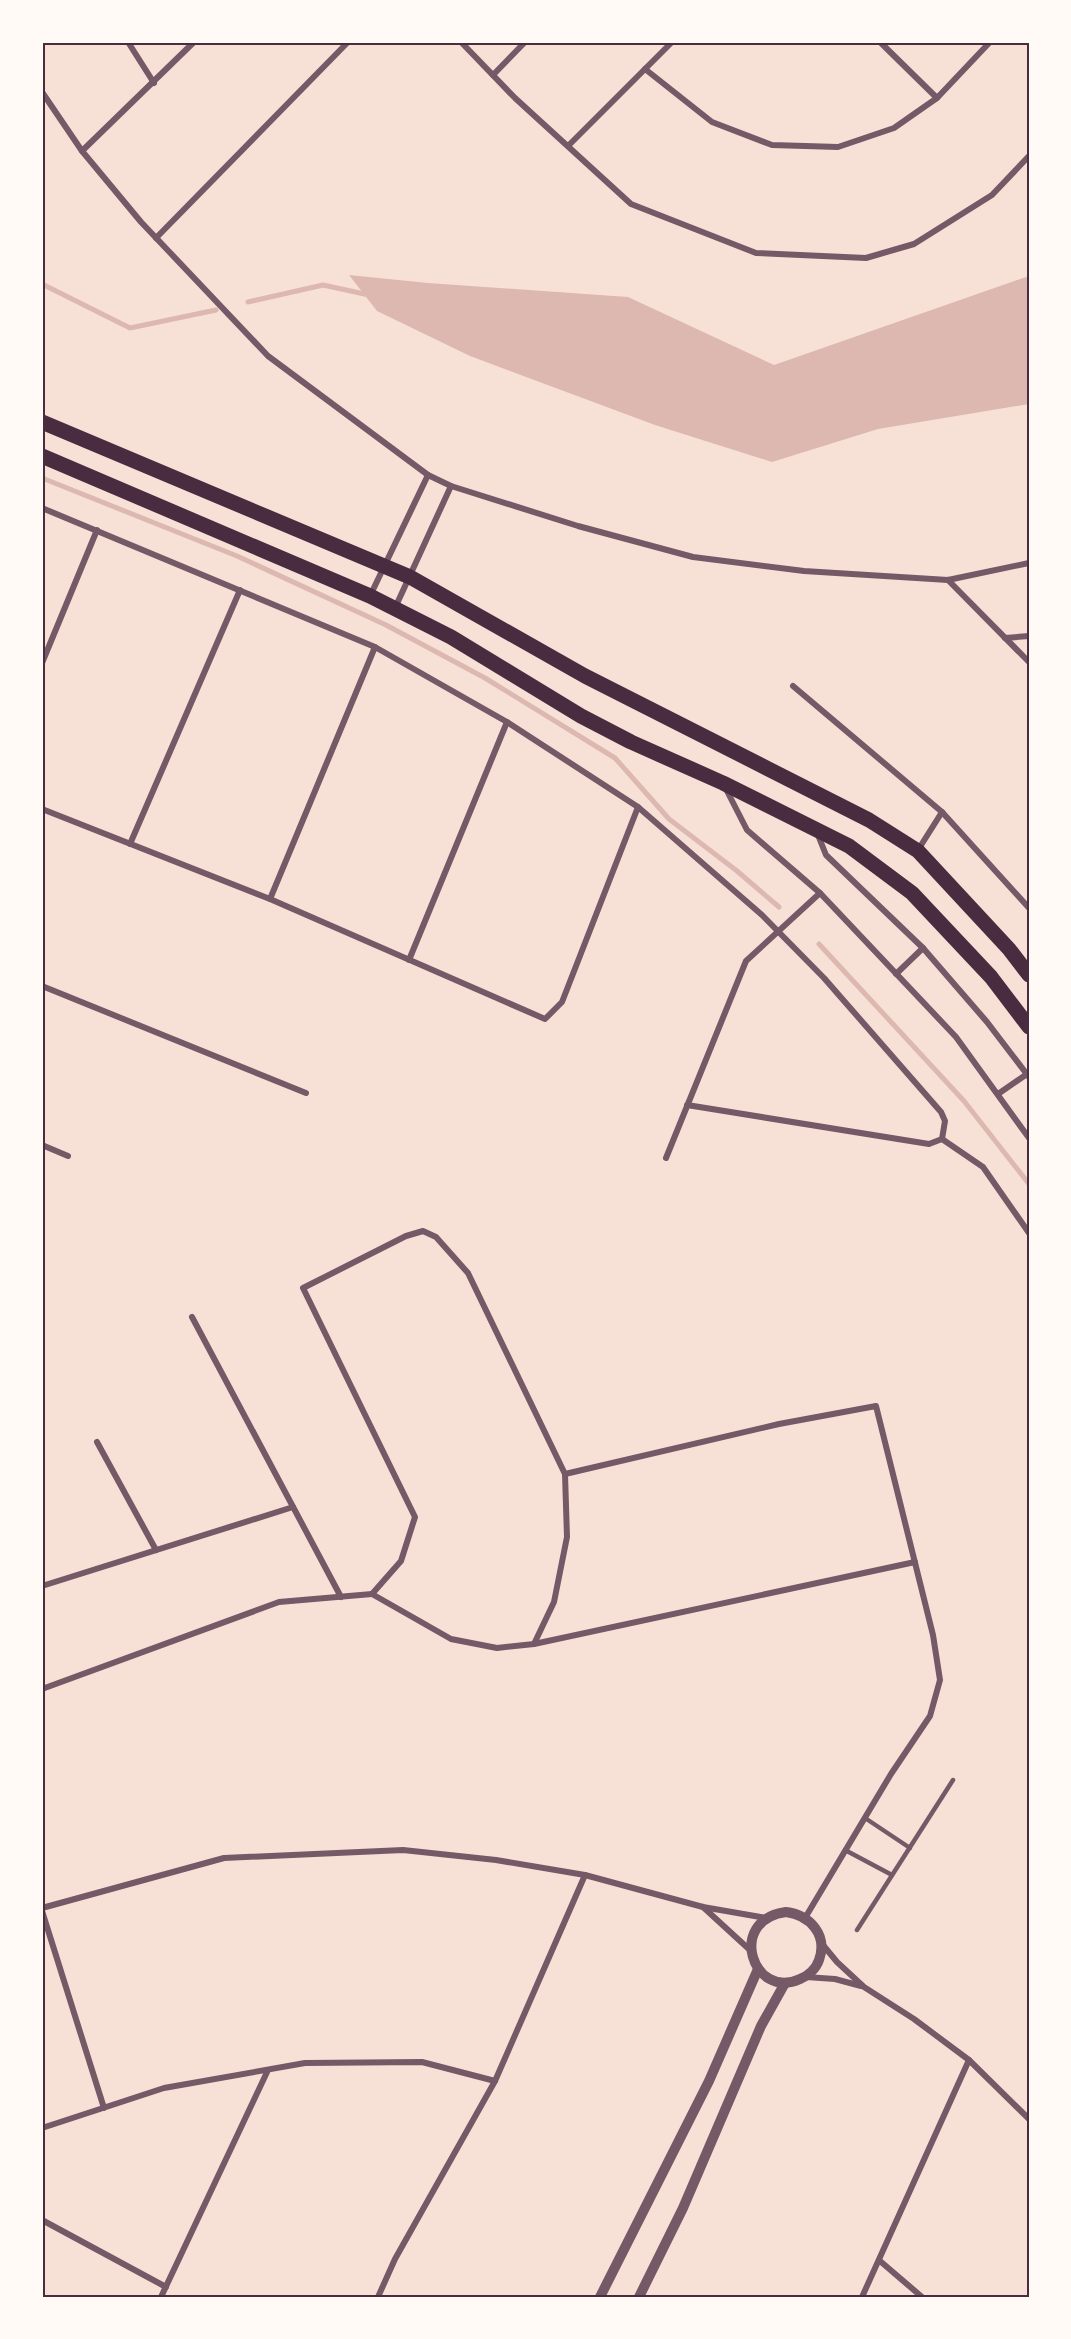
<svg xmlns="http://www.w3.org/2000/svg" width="1071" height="2339" font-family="'Varela Round',sans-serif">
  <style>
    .water { fill: #dcb8b0 }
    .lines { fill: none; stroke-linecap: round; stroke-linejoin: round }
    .stream { stroke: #dcb8b0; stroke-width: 5 }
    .service { stroke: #755966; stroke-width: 4.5 }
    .minor { stroke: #755966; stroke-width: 6 }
    .tertiary { stroke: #755966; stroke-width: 10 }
    .primary { stroke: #4a2c40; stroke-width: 15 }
    .neatline { fill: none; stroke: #4a2c40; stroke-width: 2 }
  </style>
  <rect width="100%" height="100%" fill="#f7e1d7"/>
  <!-- water -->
  <path class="water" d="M349,275L428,283L628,297L774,365L1029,276V404L878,429L772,462L655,425L470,356L377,311Z"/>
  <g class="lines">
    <!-- stream -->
    <g class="stream">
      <path d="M42,284L130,328L216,310"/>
      <path d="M248,302L323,285L369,295"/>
      <path d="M42,478L237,556L386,625L485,678L615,758L669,819L737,871L779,907"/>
      <path d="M819,944L964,1101L1029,1184"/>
    </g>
    <!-- service -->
    <g class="service">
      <path d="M865,1818L910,1848"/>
      <path d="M845,1850L892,1875"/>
      <path d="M857,1930L953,1780"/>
    </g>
    <!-- minor -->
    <g class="minor">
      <path d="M128,42L154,83"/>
      <path d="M461,42L515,98L631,204L756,253L866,258L914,244L992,195L1029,156"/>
      <path d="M880,42L937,98"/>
      <path d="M645,69L712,122L772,145L838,147L894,128L937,98L990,42"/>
      <path d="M493,75L525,42"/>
      <path d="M42,92L82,151L141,222L268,356L428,475L451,486L578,526L693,557L804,571L948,580L1029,563"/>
      <path d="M568,146L672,42"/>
      <path d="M82,151L194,42"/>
      <path d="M156,238L348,42"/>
      <path d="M42,508L375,647L507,722L638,807L762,915L824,978L941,1112L945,1121L942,1139"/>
      <path d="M948,580L1029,662"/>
      <path d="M370,596L428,475"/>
      <path d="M395,608L451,486"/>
      <path d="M1005,638L1029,636"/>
      <path d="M42,663L97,530"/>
      <path d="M793,686L942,812L1029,908"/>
      <path d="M42,809L270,899L545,1019L562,1002L638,807"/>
      <path d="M818,835L826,855L923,948L987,1022L1029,1077"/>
      <path d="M130,844L240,590"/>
      <path d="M918,850L942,812"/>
      <path d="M820,893L956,1037L1029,1138"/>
      <path d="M270,899L375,647"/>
      <path d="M409,960L507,722"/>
      <path d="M896,974L923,948"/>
      <path d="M42,986L306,1093"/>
      <path d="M998,1094L1027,1074"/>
      <path d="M687,1105L929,1144L942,1139"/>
      <path d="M942,1139L983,1167L1029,1233"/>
      <path d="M42,1145L68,1156"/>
      <path d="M666,1158L746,961L820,893L747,830L726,789"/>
      <path d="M192,1317L341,1597"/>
      <path d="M97,1442L156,1550"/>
      <path d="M565,1474L468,1273L436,1237L423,1231L406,1236L303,1288L415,1517L401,1561L372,1594L451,1639L497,1648L534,1644L554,1602L567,1537L565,1474L779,1424L876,1406L933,1635L940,1680L930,1716L891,1774L805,1918"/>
      <path d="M42,1586L293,1507"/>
      <path d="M534,1644L915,1562"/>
      <path d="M42,1689L279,1602L372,1594"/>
      <path d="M703,1907L751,1951"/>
      <path d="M42,1908L224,1858L403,1850L496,1860L585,1875L703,1907L766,1918"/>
      <path d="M42,1911L104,2108"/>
      <path d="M823,1945L837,1962L864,1987L914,2019L969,2060L1029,2119"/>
      <path d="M806,1977L835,1979L861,1986"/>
      <path d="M42,2128L164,2088L305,2063L422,2062L495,2081"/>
      <path d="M42,2220L166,2287"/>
      <path d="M880,2261L922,2297"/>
      <path d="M161,2297L268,2070"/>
      <path d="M378,2297L395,2259L495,2081L585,1875"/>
      <path d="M862,2297L969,2060"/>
    </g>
    <!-- tertiary -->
    <g class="tertiary">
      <path d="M786,1912C810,1915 828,1935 819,1960C816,1969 808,1976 800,1979C753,2001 726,1920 786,1912Z"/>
      <path d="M600,2297L709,2081L758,1969"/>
      <path d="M639,2297L683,2208L761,2026L785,1983"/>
    </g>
    <!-- primary -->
    <g class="primary">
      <path d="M42,422L410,577L585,676L869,820L918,851L1009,949L1029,975"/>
      <path d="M42,456L370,596L451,637L581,716L631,742L723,783L849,846L912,893L991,977L1029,1027"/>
    </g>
  </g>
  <!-- border -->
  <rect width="1071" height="2339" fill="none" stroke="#fffaf5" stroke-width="87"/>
  <rect x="44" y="44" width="984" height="2252" class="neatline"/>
</svg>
